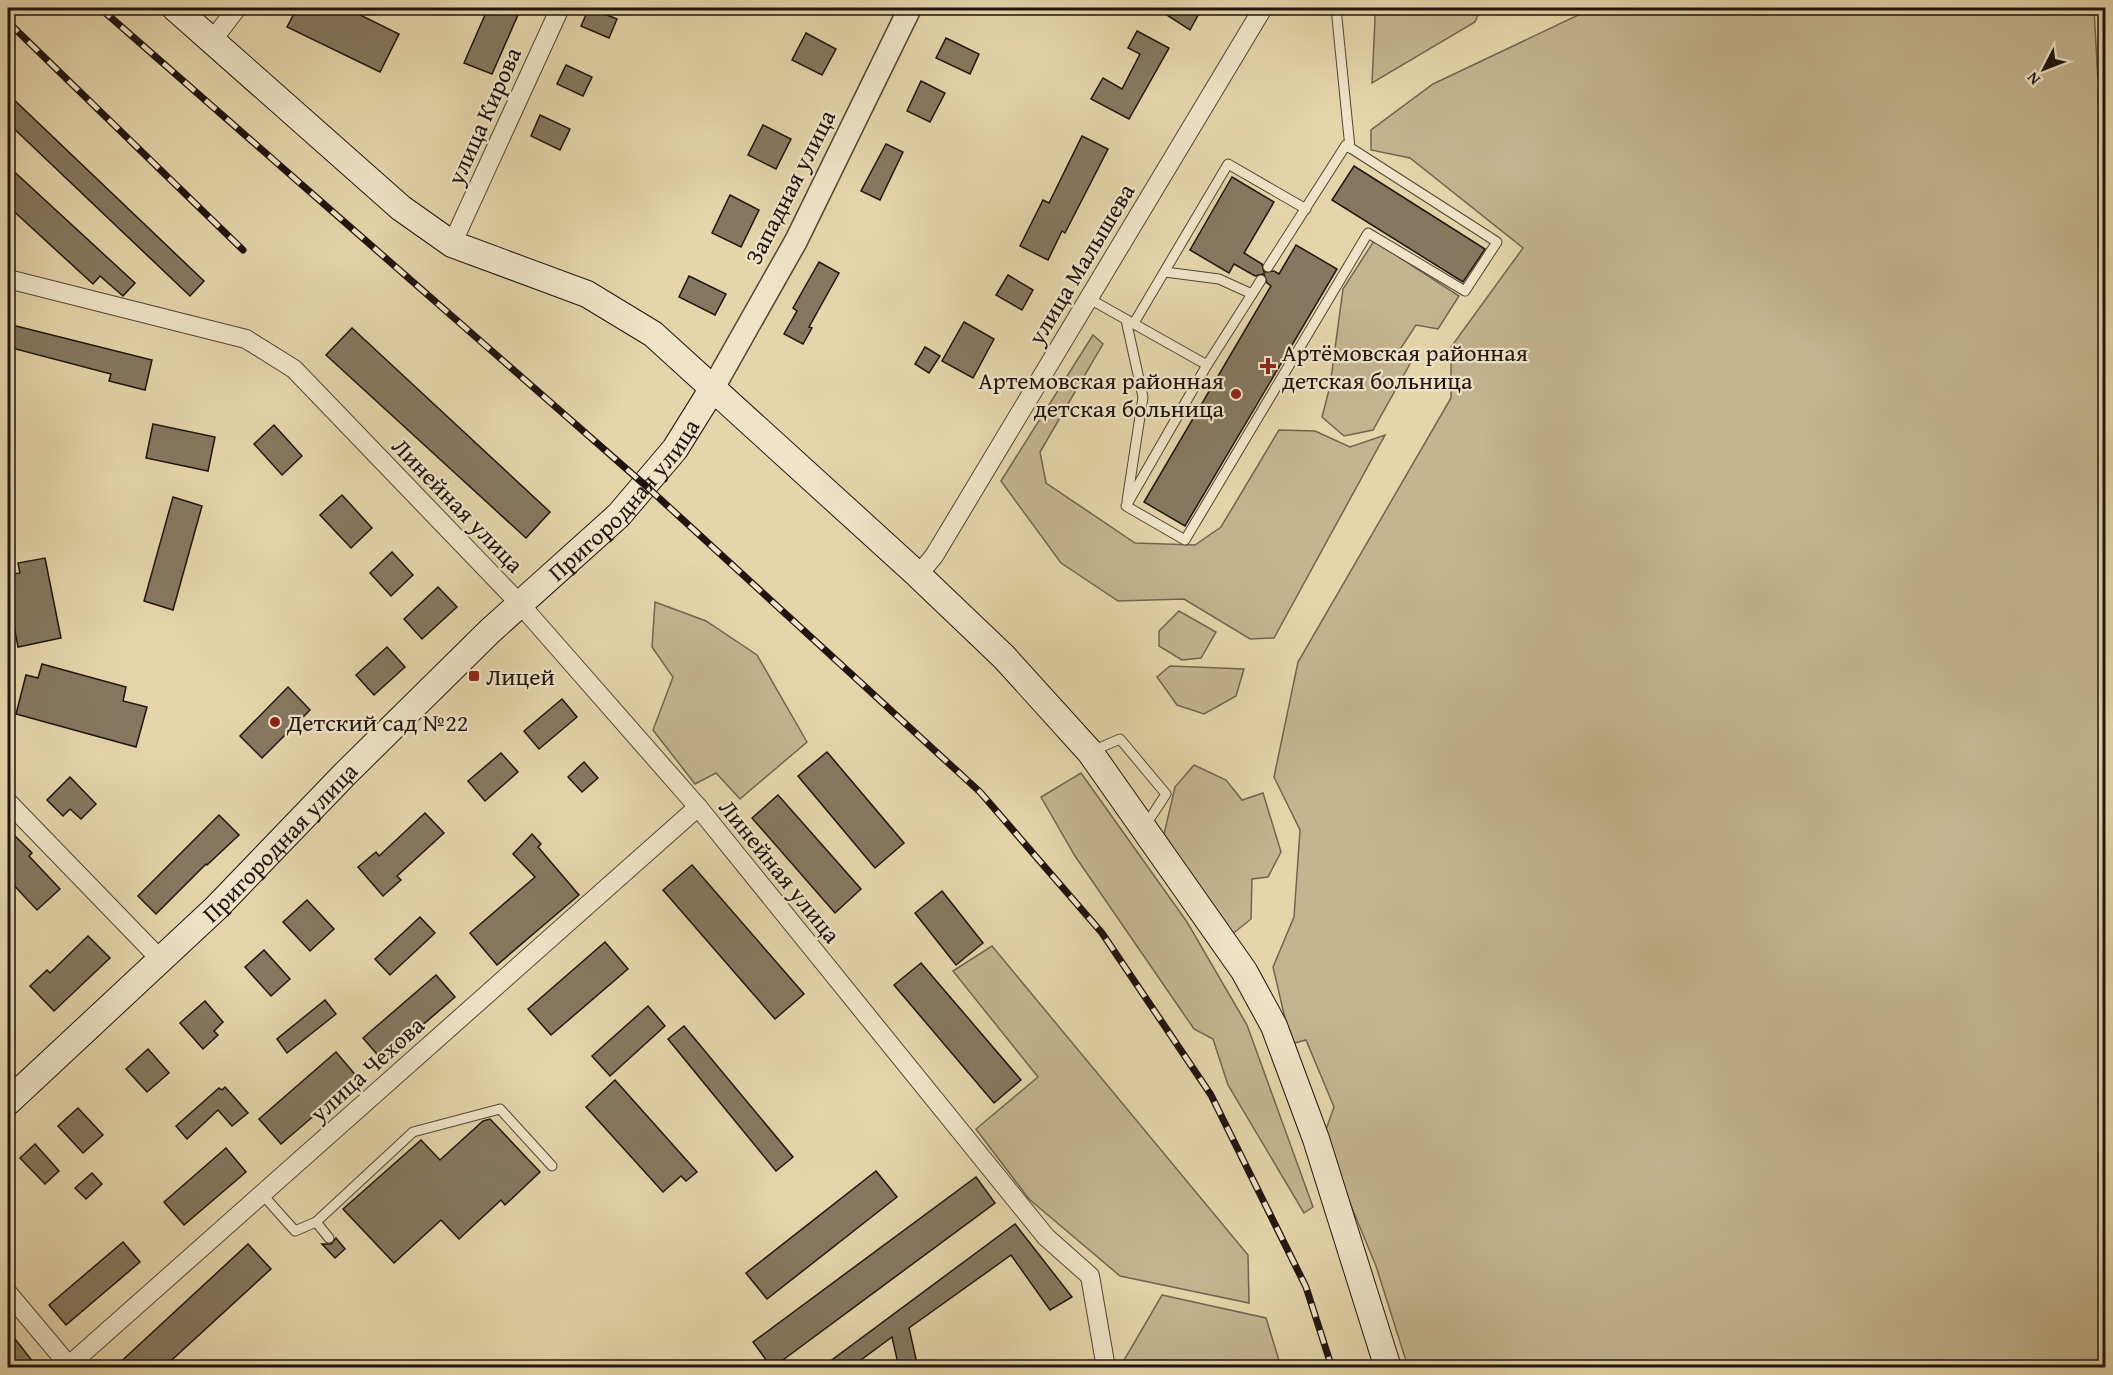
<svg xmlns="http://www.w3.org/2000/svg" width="2113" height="1375" font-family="'Gentium Book Plus',serif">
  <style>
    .green { fill: #c4b490; stroke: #726450; stroke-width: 1.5 }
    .building { fill: #867860; stroke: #1f140f; stroke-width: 1.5 }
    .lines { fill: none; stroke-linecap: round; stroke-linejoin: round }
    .service-casing { stroke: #514436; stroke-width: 11 }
    .minor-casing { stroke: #514436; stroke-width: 20 }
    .tertiary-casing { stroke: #514436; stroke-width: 25 }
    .secondary-casing { stroke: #1f140f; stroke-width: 28 }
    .service { stroke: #efe4c8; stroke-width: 9 }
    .minor { stroke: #efe4c8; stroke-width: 18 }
    .tertiary { stroke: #efe4c8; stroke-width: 22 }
    .secondary { stroke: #efe4c8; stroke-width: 26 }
    .rail-casing { stroke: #1f140f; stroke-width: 7 }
    .rail { stroke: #efe4c8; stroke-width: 4.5; stroke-dasharray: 14; stroke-linecap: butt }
    .poi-dot { fill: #8f2418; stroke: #efe4c8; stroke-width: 2 }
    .labels { text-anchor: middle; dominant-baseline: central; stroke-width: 4.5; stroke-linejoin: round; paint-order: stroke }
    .street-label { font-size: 24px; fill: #1f140f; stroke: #efe4c8 }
    .poi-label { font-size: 24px; fill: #1f140f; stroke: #efe4c8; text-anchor: start }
  </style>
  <rect width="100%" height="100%" fill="#e6d5ab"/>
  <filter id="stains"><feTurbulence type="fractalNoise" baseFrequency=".00333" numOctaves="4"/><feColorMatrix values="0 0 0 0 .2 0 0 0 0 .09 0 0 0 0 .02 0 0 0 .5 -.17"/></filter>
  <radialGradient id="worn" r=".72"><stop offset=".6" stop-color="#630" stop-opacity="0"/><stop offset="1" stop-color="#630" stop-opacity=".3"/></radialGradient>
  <!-- green -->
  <g class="green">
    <path d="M1374,8H1481L1475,22L1372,83L1375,19Z"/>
    <path d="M1593,8H2094L2098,82L2106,26L2105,101L2098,95L2106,221L2105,1367H1408L1376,1266L1323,1138L1334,1107L1306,1040L1291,1044L1273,967L1294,917L1300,830L1274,777L1298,662L1451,398V347L1523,248L1410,158L1371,150V130L1433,84Z"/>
    <path d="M1374,241L1459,296L1438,329L1416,325L1397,354L1411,362L1373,430L1344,436L1322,417L1330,386L1343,289Z"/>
    <path d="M1093,335L1103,344L1040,452L1046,483L1135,543L1195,545L1221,527L1279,430L1315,431L1350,447L1385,435L1274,638L1250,639L1184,599L1118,601L1061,563L1001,481Z"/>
    <path d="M655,602L706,621L757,655L807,742L740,799L716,773L695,784L653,730L673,677L652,647Z"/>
    <path d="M1179,611L1216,632L1201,658L1182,660L1159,646V631Z"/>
    <path d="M1170,666L1244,669L1236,696L1204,714L1177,705L1157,677Z"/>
    <path d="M1194,765L1226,780L1242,800L1263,793L1281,852L1268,877L1252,879L1251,919L1230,936L1164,834L1175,787Z"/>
    <path d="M1081,773L1187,922L1247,1025L1313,1207L1304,1213L1228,1085L1213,1039L1194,1029L1075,856L1041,797Z"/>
    <path d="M992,946L1248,1255L1249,1303L1120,1276L1029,1199L976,1129L1038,1077L953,971Z"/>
    <path d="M1162,1295L1266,1318L1281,1367H1120Z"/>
  </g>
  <!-- building -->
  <g class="building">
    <path d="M297,8H346L399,34L380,72L287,27Z"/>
    <path d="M488,8H521L492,74L464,63Z"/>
    <path d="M589,8L617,19L609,38L581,26Z"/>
    <path d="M1156,8H1202L1190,30Z"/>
    <path d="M1137,31L1169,48L1129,119L1091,99L1103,78L1122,89L1140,54L1128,48Z"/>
    <path d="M806,33L836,49L822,75L792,60Z"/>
    <path d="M946,38L979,54L970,74L936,58Z"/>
    <path d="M566,65L592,77L583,96L557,84Z"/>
    <path d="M921,81L945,93L930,122L907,111Z"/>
    <path d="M8,94L204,281L190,296L8,123Z"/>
    <path d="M540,115L570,129L560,150L531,136Z"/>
    <path d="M763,125L791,139L776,169L748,155Z"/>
    <path d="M1082,136L1108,149L1065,233L1062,231L1048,260L1020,246L1043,200L1049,203Z"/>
    <path d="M886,144L903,152L880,200L861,191Z"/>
    <path d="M8,166L135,283L123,296L100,276L93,284L8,206Z"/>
    <path d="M1354,166L1485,249L1463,282L1332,200Z"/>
    <path d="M1232,177L1274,202L1244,253L1262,264L1264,272L1274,271L1279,274L1296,245L1337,269L1185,526L1144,502L1271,286L1267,283L1264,274L1255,276L1234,264L1229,273L1190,250Z"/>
    <path d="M730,195L759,210L741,247L712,233Z"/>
    <path d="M819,262L839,273L809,327L812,328L803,344L784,334L797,311L793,308Z"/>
    <path d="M1008,275L1033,290L1022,310L996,295Z"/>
    <path d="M689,276L726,294L715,315L679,297Z"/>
    <path d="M964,322L994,339L973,378L942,361Z"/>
    <path d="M8,324L152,360L145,390L109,381L111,374L8,347Z"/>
    <path d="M352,328L550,512L526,538L326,355Z"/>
    <path d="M925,347L940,356L929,373L915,364Z"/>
    <path d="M153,424L215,437L208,471L146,458Z"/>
    <path d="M274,425L302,456L282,475L254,444Z"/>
    <path d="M342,495L372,528L351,548L320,515Z"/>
    <path d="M173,497L202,506L173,610L144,601Z"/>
    <path d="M392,552L413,575L391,596L370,573Z"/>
    <path d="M45,558L61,638L18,647L12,616L8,617V575L20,573L18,563Z"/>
    <path d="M438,587L457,607L422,639L404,619Z"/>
    <path d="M387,647L405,667L374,695L356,675Z"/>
    <path d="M42,664L126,687L123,701L147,707L136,747L16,714L26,675L38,678Z"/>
    <path d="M288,687L310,710L262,758L240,736Z"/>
    <path d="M562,699L577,717L539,749L524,731Z"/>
    <path d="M827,752L904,843L875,868L798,776Z"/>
    <path d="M501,753L518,772L485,801L468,781Z"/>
    <path d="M584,762L598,778L582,792L568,777Z"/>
    <path d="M70,777L96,804L81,819L70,809L63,816L47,800Z"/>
    <path d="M778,795L861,889L835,913L752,818Z"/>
    <path d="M425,813L444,833L397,876L401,880L383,896L358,867L376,852L379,856Z"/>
    <path d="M219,815L239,835L207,865L206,864L156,914L138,896Z"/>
    <path d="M532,834L541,844L538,847L579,895L497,965L470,933L535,877L513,854Z"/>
    <path d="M15,836L32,853L29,856L60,889L37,910L8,879V844Z"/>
    <path d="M692,865L804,994L775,1019L663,890Z"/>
    <path d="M942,891L983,943L956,965L915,913Z"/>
    <path d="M307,900L334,929L310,951L283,922Z"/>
    <path d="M420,917L435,933L390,975L375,959Z"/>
    <path d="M88,936L110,958L54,1011L30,986L47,970L50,973Z"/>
    <path d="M605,942L628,969L551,1035L528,1009Z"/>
    <path d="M264,950L290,979L271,996L245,967Z"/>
    <path d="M921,963L1021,1080L994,1103L894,985Z"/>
    <path d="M436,975L455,997L382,1060L363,1038Z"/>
    <path d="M325,1000L336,1014L287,1053L277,1039Z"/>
    <path d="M205,1001L223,1022L214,1031L218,1035L203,1049L180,1023Z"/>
    <path d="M648,1006L665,1026L610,1076L592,1056Z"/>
    <path d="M684,1026L793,1157L776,1171L668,1039Z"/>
    <path d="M148,1049L169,1073L147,1092L126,1069Z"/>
    <path d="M336,1052L358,1078L281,1144L259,1119Z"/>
    <path d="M615,1080L697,1172L686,1181L681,1176L663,1192L586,1107Z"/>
    <path d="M225,1087L248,1113L232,1126L218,1110L187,1139L176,1126L219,1088L222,1090Z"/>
    <path d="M78,1108L103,1135L83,1153L58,1126Z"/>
    <path d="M490,1119L540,1172L505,1205L501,1200L459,1239L441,1220L394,1263L343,1209L421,1140L440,1160L483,1121Z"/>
    <path d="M35,1144L59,1171L45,1184L20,1158Z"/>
    <path d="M226,1148L246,1172L184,1225L164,1202Z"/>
    <path d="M876,1171L897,1197L767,1299L746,1273Z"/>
    <path d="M92,1173L102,1184L86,1199L75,1188Z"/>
    <path d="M976,1177L995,1203L772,1368L753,1342Z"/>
    <path d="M1015,1224L1072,1297L1050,1310L1011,1255L909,1328L918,1368H899L892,1337L850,1368H821Z"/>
    <path d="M336,1238L345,1249L335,1258L322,1244H331Z"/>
    <path d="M123,1242L140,1262L66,1325L49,1305Z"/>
    <path d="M248,1244L271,1269L163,1368H114Z"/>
    <path d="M8,1330L33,1362L26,1368H8Z"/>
  </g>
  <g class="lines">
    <defs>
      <g id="service">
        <path d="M1336,8L1350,148"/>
        <path d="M1165,272L1219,279L1252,294"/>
        <path d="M1088,298L1207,365L1261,280"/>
        <path d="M1126,320L1143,397L1127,501"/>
        <path d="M1134,323L1228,164L1306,209"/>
        <path d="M1207,365L1126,506L1185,540L1368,233L1465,291L1497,242L1346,145L1268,267"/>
        <path d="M1092,751L1120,739L1166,794L1145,826"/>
        <path d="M262,1194L295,1231L316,1222L413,1132L500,1109L552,1166"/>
        <path d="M316,1222L329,1238"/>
      </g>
      <g id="minor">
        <path d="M211,42L237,8"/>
        <path d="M452,244L560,8"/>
        <path d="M8,279L246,339L294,369L520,604L698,807L1046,1237L1090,1276L1106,1368"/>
        <path d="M918,575L934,556L1263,8"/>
        <path d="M8,802L161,960"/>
        <path d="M8,1293L71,1368"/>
        <path d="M66,1368L698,807"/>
      </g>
      <path id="tertiary" d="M713,388L796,241L910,8"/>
      <g id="secondary">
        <path d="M175,8L401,208L452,244L587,294L653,334L918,575L1004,657L1090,752L1244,971L1274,1026L1316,1139L1388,1368"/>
        <path id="s1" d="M8,1102L216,908L345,774L490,631L619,515L675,449L713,388"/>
      </g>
    </defs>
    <!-- service casing -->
    <use href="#service" class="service-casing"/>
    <!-- minor casing -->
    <use href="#minor" class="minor-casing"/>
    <!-- tertiary casing -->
    <use href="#tertiary" class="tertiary-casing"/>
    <!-- secondary casing -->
    <use href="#secondary" class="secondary-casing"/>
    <!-- service -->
    <use href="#service" class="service"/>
    <!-- minor -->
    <use href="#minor" class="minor"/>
    <!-- tertiary -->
    <use href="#tertiary" class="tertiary"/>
    <!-- secondary -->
    <use href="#secondary" class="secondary"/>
    <defs>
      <g id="rail">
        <path d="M100,8L646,486L980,792L1102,933L1211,1095L1306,1287L1332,1368"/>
        <path d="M8,22L243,250"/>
      </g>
    </defs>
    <!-- rail casing -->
    <use href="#rail" class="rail-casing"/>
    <!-- rail -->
    <use href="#rail" class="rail"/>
  </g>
  <!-- markers -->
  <g class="poi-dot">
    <path d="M1265 357h6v6h6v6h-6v6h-6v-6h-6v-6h6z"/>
    <circle cx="1236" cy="394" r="6"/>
    <rect x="468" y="670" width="12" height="12" rx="3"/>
    <circle cx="275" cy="722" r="6"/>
  </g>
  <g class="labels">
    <!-- street labels -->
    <g class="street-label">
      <text transform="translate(484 116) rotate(-66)">улица Кирова</text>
      <text transform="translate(790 187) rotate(-63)">Западная улица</text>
      <text transform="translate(1081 264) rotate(-59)">улица Малышева</text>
      <text stroke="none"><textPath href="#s1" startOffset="862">Пригородная улица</textPath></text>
      <text transform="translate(458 505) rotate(46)">Линейная улица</text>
      <text stroke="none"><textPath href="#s1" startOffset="376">Пригородная улица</textPath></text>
      <text transform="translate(780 871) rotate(51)">Линейная улица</text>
      <text transform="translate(367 1069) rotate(-42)">улица Чехова</text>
    </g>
    <!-- poi labels -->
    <g class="poi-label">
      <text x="1282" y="352">Артёмовская районная<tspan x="1282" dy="28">детская больница</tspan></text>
      <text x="1224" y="380" text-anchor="end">Артемовская районная<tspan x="1224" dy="28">детская больница</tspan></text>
      <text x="486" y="676">Лицей</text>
      <text x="287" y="722">Детский сад №22</text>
    </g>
  </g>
  <!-- margin -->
  <rect width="2113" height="1375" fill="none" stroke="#e6d5ab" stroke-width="30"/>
  <rect x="9" y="9" width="2095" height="1357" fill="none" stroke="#1f140f" stroke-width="3"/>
  <rect x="15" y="15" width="2083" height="1345" fill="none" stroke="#1f140f" stroke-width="1.5"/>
  <!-- north arrow -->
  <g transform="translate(2044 69) rotate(228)" stroke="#efe4c8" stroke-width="4.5" paint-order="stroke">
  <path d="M0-4.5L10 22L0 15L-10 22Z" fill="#1f140f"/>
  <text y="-9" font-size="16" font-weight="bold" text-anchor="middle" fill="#1f140f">N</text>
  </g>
  <rect width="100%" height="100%" filter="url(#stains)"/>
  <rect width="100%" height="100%" fill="url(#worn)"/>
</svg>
